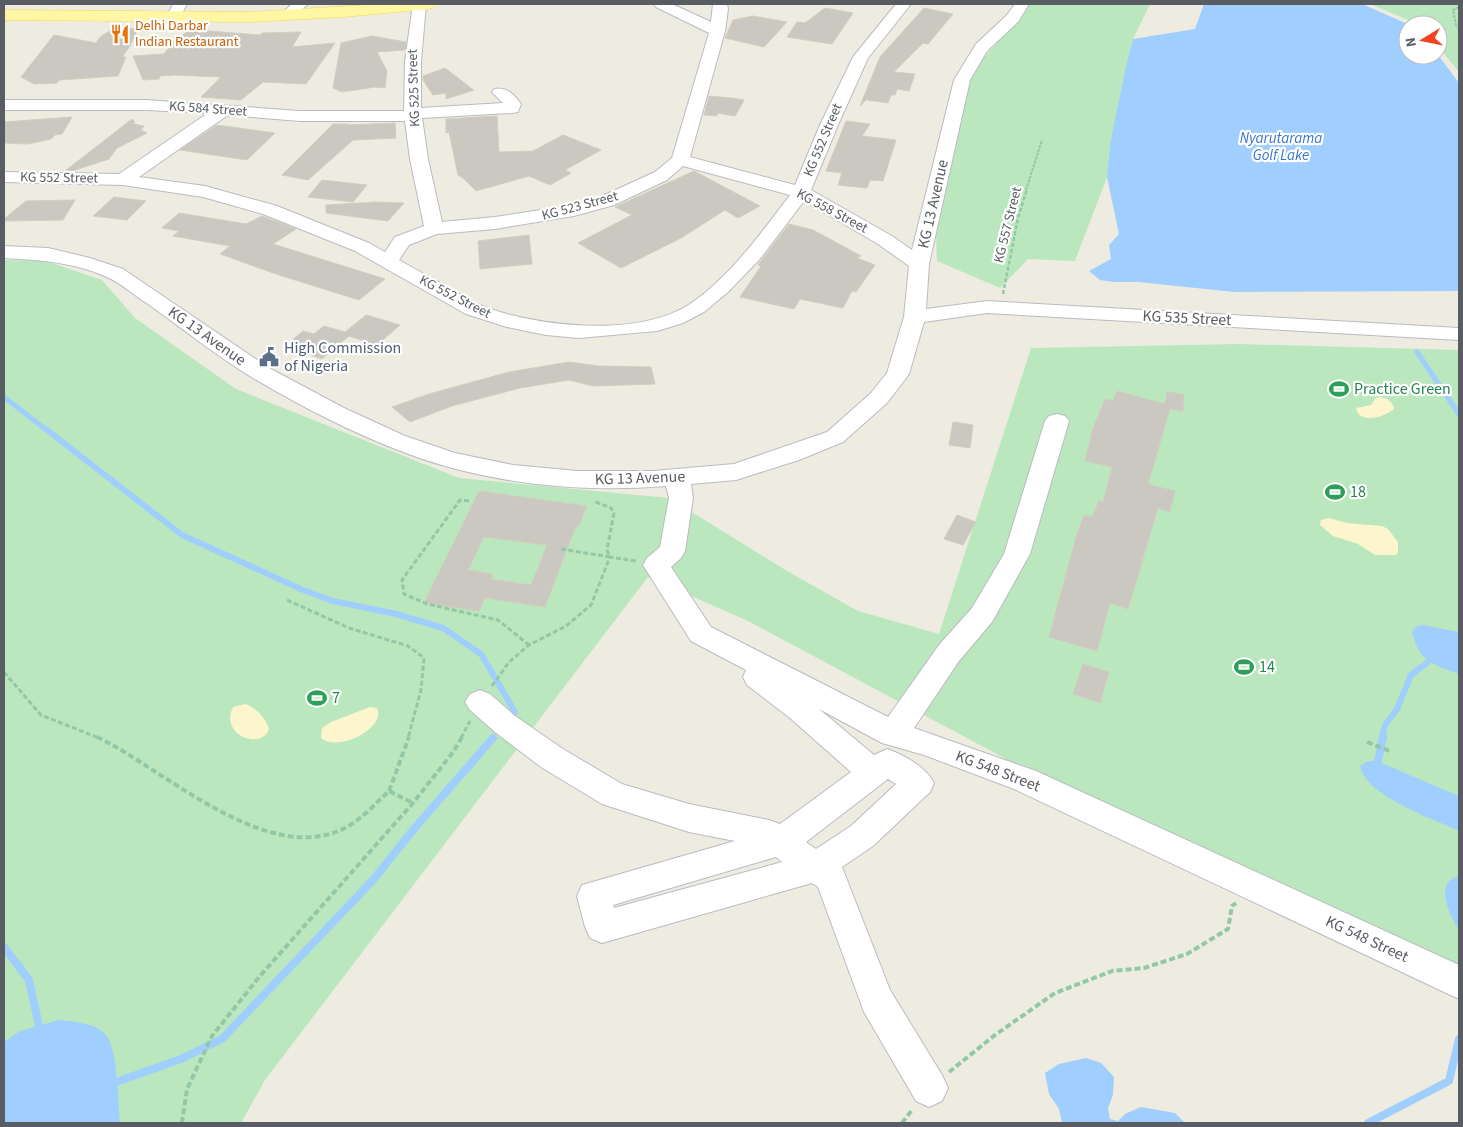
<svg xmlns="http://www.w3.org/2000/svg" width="1463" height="1127" font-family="'Source Sans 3',sans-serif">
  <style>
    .green { fill: #bbe7be }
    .sand { fill: #fcf5cd }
    .water { fill: #9fceff }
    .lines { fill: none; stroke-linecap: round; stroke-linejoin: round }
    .stream-far2 { stroke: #9fceff; stroke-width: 5 }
    .stream-far1 { stroke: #9fceff; stroke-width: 6 }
    .stream { stroke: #9fceff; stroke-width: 8 }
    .building { fill: #cac8c0; stroke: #d2cebf; fill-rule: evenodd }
    .minor-casing { stroke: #b9bbc1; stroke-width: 2 }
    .major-casing { stroke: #fad64d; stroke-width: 1 }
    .path-far3 { stroke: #93c8a7; stroke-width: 2; stroke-dasharray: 3 1; stroke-linecap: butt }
    .path-far2 { stroke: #93c8a7; stroke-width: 2.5; stroke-dasharray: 4 2; stroke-linecap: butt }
    .path-far1 { stroke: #93c8a7; stroke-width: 3; stroke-dasharray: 5 2.5; stroke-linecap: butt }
    .path { stroke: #93c8a7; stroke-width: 4; stroke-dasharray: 6 3; stroke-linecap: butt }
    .minor { fill: #fff; fill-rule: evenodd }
    .major { fill: #fff7a4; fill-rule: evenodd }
    .labels { text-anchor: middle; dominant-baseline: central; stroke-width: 4.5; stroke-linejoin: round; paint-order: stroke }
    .far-food-label { font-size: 14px; fill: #c56008; stroke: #fff; text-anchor: start }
    .far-street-label { font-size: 14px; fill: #595d63; stroke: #fff }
    .far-water-label { font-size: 15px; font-style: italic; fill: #3b75c9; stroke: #fff }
    .street-label { font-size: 16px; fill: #595d63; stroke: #fff }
    .service-label { font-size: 16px; fill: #4e5e75; stroke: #fff; text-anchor: start }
    .leisure-label { font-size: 16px; fill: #27864d; stroke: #fff; text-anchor: start }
  </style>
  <rect width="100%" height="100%" fill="#eeece1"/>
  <!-- green -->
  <g class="green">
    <path d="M1027,4H1150L1133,39L1110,144L1107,177L1075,261L1028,259L1000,288L937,261L935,204L974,68L1019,19Z"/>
    <path d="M1370,4H1459V72L1438,46V25H1420Z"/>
    <path d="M4,260L46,261L102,280L135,318L236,389L459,478L669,498L787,571L858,611L939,634L1031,348L1238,344L1459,350V972L1021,767L748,621L648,577L265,1080L241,1123H4Z"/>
  </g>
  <!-- sand -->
  <g class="sand">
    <path d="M1379,397C1387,398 1393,401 1394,409C1385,417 1359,425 1356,408L1371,405L1375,399Z"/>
    <path d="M1329,518L1347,523L1382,526L1388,529L1398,542V552L1396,555H1375L1358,544L1333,536L1320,525L1321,520Z"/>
    <path d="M245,704C255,706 267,720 269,729C261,751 219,735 233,707Z"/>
    <path d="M370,707L377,708C387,728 337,753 321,738L322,728L331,722Z"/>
  </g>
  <!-- water -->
  <g class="water">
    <path d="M1204,4H1362L1410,25H1408V55H1438L1459,83V291L1234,292L1139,282H1113L1100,280L1089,271L1111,259L1109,245L1119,234L1107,177L1110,144L1125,71L1133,39L1195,29Z"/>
    <path d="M1423,625L1459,632V674C1434,665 1418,661 1412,631L1417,626Z"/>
    <path d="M1372,761L1379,762L1459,796V831C1434,819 1365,796 1360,766L1366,762Z"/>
    <path d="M1459,876V930C1450,917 1433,881 1459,876Z"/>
    <path d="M59,1020C74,1022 95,1022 106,1035C118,1049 118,1103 120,1123H4V1042L20,1031Z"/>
    <path d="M1086,1058L1101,1063L1114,1077L1113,1095L1108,1108L1110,1119L1118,1121L1125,1114L1141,1107L1175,1113L1185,1123H1062L1059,1109L1049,1094L1045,1073L1059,1064Z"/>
  </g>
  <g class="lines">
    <!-- stream-far2 -->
    <g class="stream-far2">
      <path d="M1417,352L1459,414"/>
      <path d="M4,397L49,432"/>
    </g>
    <!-- stream-far1 -->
    <g class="stream-far1">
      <path d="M47,430L182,535L303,590L333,601L396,614L443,628L481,654L515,712"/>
      <path d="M1382,738L1385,725L1397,709L1411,675L1428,662"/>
    </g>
    <!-- stream -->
    <g class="stream">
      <path d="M1378,761L1383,737"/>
      <path d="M4,947L29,980L39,1026"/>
      <path d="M116,1082L181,1059L222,1039L373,880L413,830L493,738"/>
      <path d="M1368,1123L1449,1081L1459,1039"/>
    </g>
  </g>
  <!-- building -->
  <g class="building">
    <path d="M825,8L853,13L832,44L787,37L797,22L805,23Z"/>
    <path d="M924,8L953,14L928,44L923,43L894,72L915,74L909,91L897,89L895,95H891L888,103L867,100L868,98L860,106L880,57Z"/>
    <path d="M753,16L787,22L764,47L725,38L733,20Z"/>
    <path d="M138,28L130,46L122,57H126L118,76L59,80L57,83L34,84L21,77L54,35L96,43L101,36L112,30Z"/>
    <path d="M197,30L260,35L262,33L301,32L292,47L335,43L306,84L263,82L241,100L201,97L221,77L175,75L160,76L159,79L143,80L133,56L164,54L179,35L182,36L187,31Z"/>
    <path d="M372,36L406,42L405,50L377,52L387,71L385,88L375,87L342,92L333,88L341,43Z"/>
    <path d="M445,68L471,88L474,90L446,99V93L433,95L423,80V76Z"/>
    <path d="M709,96L732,98L744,100L735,116L717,113V116L704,115Z"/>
    <path d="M497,116L499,152L533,151L563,135L601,150L565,170L571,173L550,185L529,176L476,191L463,178L458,175L449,132L446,133V119Z"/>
    <path d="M72,117L62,134L55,135L51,139L28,144L4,143V122Z"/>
    <path d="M132,119L135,122L133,124L144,126L141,130L147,133L117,148L109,159L72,171H65Z"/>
    <path d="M846,121L870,124L862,136L896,140L883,181L870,180L867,188L838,185L842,173L826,171Z"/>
    <path d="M395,123L396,138L353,140L308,180L282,175L333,124H348V125Z"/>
    <path d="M217,125L275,133L247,160L180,150Z"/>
    <path d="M694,171L760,206L738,218L725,210L681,238L621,268L578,243L632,215L615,207Z"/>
    <path d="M322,180L367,185L353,202L308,197Z"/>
    <path d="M114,197L146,201L127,220L93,216Z"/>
    <path d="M75,200L63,220L4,221V219L26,201Z"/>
    <path d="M376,202L404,203L388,221L326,213V205Z"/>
    <path d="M179,213L246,224L262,216L296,229L273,244L385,279L359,300L276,274L220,254L230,246L173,236L179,231L162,228Z"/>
    <path d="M789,224L813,230L861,256L857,258L875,265L856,292L852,291L843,308L800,299L794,309L740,297L761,266L758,265L760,262Z"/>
    <path d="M529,235L532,264L480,269L478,241Z"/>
    <path d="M366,315L400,325L377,345L349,336L322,359L285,346L303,331L314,334L324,326L345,332Z"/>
    <path d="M569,362L599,366L651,367L655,384L593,386L569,380L520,388L452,406L410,422L392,407L429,394L509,372Z"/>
    <path d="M1117,391L1165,404L1167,391L1184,395L1183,411L1170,409L1148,484L1175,491L1170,512L1158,508L1128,609L1110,603L1097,651L1049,637L1076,537L1084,515L1092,517L1099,500L1103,502L1112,467L1085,461L1093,428L1105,399L1113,401Z"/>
    <path d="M953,422L973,425L970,448L949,445Z"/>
    <path d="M479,491L587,506L578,527L576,526L545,607L485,598L479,611L424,603ZM484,537L547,545L531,585L491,579L493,574L468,570Z"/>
    <path d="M957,515L976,522L963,545L944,539Z"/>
    <path d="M1083,664L1109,672L1100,703L1073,694Z"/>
  </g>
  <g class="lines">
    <defs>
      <g id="minor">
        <path d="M173,4H187L179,19H169L167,16Z"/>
        <path d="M292,4H308L291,19H281L279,16Z"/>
        <path d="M413,4L426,5L421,61V108L503,103L492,92L494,89C506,86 515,95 521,104L518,112L512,113L422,118L428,159L442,222L495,217L573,205L600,197L655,172L672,158L709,33L656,7L654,4H672L711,22L713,4H727L728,9L725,31L690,157L795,185L820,125L853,57L896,4H911L868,58L838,125L811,190L892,236L912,250L954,80L976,44L1007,15L1015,4H1029L1018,22L987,51L970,80L929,264L926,309L987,301L1459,328V340L987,313L924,322L909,374L887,403L843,442L799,460L736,480L691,484L693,498L685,551L681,558L671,567L711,627L888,717L939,645L972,608L1004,554L1045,421L1049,416L1057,414L1065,416L1069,421L1030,554L992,622L959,661L914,728L1036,771L1459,965V999L1014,789L924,755L882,743L819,709L874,755L887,749C904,755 926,767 934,783L930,792L873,846L842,867L890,990L942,1075L948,1088L942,1101L929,1107L916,1101L864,1012L818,887L812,883L602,943L590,938L585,927L577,896L582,885L735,841L689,832L602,804L541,767L495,732L470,710L465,702L470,694L480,690L490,694L515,716L563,749L622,784L689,804L769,820L780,824L851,772L790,718L747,685L743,677L746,670L691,641L643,565L647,558L660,547L669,498L666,486C593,492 516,486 445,466C382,448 310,412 253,378C217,356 183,329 148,304C135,296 121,283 107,277C73,262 40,260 4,258V246L48,248L90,258L123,269L269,368L344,408L405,436L455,453L513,465L577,471H653L734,464L827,432L871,393L887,373L904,317L909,266L878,244L804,201L759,260L728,292L704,312L683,323L657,331L579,338L546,335L507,327L466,314L355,251L263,214L203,197L123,185L4,182V172L119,174L208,113L146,110H4V100H146L300,111H404L405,61ZM228,115L300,121H405L410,159L424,226L395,237L385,252L369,243L277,206L205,186L139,177ZM683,166L790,195C761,233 730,277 690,304C638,338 538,327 482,306C473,303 464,297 456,292C437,281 418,271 399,260L409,245L437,234L495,229L574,216L614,205L667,180ZM888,779L896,784L851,826L816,849L806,842ZM776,857L782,862L614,908L613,905Z"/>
      </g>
      <path id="major" d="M382,4H437L434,7L429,9L343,17L251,22L4,20V10L251,12Z"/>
    </defs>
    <!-- minor casing -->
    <use href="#minor" class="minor-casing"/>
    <!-- major casing -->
    <use href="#major" class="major-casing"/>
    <!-- path-far3 -->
    <g class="path-far3">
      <path d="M1459,7L1453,10L1456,25L1459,28"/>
      <path d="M1026,190L1042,140"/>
    </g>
    <!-- path-far2 -->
    <path class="path-far2" d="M1003,294L1018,218L1027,189"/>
    <!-- path-far1 -->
    <g class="path-far1">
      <path d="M469,501L460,500L402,580L404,594L427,604L498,620L529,645"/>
      <path d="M561,549L610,557L607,550L614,513L611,508L593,501"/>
      <path d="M287,600L349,628L408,646L424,658L421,690L408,738"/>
      <path d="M4,672L41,715L99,738"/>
      <path d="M492,686L509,662L529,645L566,626L591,605L610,557L636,561"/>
      <path d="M461,738L470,721"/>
    </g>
    <!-- path -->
    <g class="path">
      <path d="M97,737C163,768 267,868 345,828C362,819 375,804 389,791L413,803"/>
      <path d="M1367,742L1392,752"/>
      <path d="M389,791L409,737"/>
      <path d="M949,1072L995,1035L1055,993L1112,971L1144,968L1187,954L1228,929L1232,906L1236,903"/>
      <path d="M182,1123L187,1089L212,1036L260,976L413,803L454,751L462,737"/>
      <path d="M902,1123L912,1110"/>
    </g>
    <!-- minor -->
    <use href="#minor" class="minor"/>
    <!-- major -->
    <use href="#major" class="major"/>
  </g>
  <!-- icons -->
  <defs>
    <symbol id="restaurant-bare" viewBox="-9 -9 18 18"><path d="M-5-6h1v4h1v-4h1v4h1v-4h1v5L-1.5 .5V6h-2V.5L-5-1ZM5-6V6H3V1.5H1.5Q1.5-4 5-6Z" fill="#e8710a" stroke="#fff" stroke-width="2.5" paint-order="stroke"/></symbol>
    <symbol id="civic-bare" viewBox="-9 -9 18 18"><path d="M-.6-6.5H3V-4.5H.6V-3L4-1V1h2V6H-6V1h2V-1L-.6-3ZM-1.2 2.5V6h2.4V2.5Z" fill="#5c6f8a" stroke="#fff" stroke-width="2.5" paint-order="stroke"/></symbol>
    <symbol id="stadium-bare" viewBox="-9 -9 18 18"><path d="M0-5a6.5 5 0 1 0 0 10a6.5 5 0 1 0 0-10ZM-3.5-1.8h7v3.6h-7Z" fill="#2e9e5b" stroke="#fff" stroke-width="2.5" paint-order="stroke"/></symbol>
  </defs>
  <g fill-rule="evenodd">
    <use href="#restaurant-bare" x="106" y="20" width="28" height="28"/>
    <use href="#civic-bare" x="255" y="343" width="28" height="28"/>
    <use href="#stadium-bare" x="1325" y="375" width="28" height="28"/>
    <use href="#stadium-bare" x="1321" y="478" width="28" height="28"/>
    <use href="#stadium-bare" x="1230" y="653" width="28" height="28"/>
    <use href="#stadium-bare" x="303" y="684" width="28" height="28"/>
  </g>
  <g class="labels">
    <!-- far-food labels -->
    <g class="far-food-label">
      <text x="135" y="26">Delhi Darbar<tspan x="135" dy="16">Indian Restaurant</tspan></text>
    </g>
    <!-- far-street labels -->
    <g class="far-street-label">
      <text transform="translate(414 88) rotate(-92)">KG 525 Street</text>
      <text transform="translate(208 109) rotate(4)">KG 584 Street</text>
      <text transform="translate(823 140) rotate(-67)">KG 552 Street</text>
      <text transform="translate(59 178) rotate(1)">KG 552 Street</text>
      <text transform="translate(580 206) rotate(-15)">KG 523 Street</text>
      <text transform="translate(832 211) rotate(28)">KG 558 Street</text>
      <text transform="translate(1008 225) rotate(-76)">KG 557 Street</text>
      <text transform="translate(455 297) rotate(27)">KG 552 Street</text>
    </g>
    <!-- far-water labels -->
    <g class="far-water-label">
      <text x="1281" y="138">Nyarutarama<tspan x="1281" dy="17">Golf Lake</tspan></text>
    </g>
    <!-- street labels -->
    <g class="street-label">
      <text transform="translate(933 204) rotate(-77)">KG 13 Avenue</text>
      <text transform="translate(1187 318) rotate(3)">KG 535 Street</text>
      <text transform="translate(207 336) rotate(35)">KG 13 Avenue</text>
      <text transform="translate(640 478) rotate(-2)">KG 13 Avenue</text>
      <text transform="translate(998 771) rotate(21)">KG 548 Street</text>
      <text transform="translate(1367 939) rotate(25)">KG 548 Street</text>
    </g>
    <!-- service labels -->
    <g class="service-label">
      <text x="284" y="348">High Commission<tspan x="284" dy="18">of Nigeria</tspan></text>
    </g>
    <!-- leisure labels -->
    <g class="leisure-label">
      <text x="1354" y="389">Practice Green</text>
      <text x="1350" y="492">18</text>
      <text x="1259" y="667">14</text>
      <text x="332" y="698">7</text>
    </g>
  </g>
  <!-- border -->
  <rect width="1463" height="1127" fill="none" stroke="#595d63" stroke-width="10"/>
  <!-- north arrow -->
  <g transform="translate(1423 40) rotate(260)"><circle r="24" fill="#ffffff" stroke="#bdbec1"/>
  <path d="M0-4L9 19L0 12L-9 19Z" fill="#f34121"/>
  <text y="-8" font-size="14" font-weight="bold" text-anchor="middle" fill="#595d63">N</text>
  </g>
</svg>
